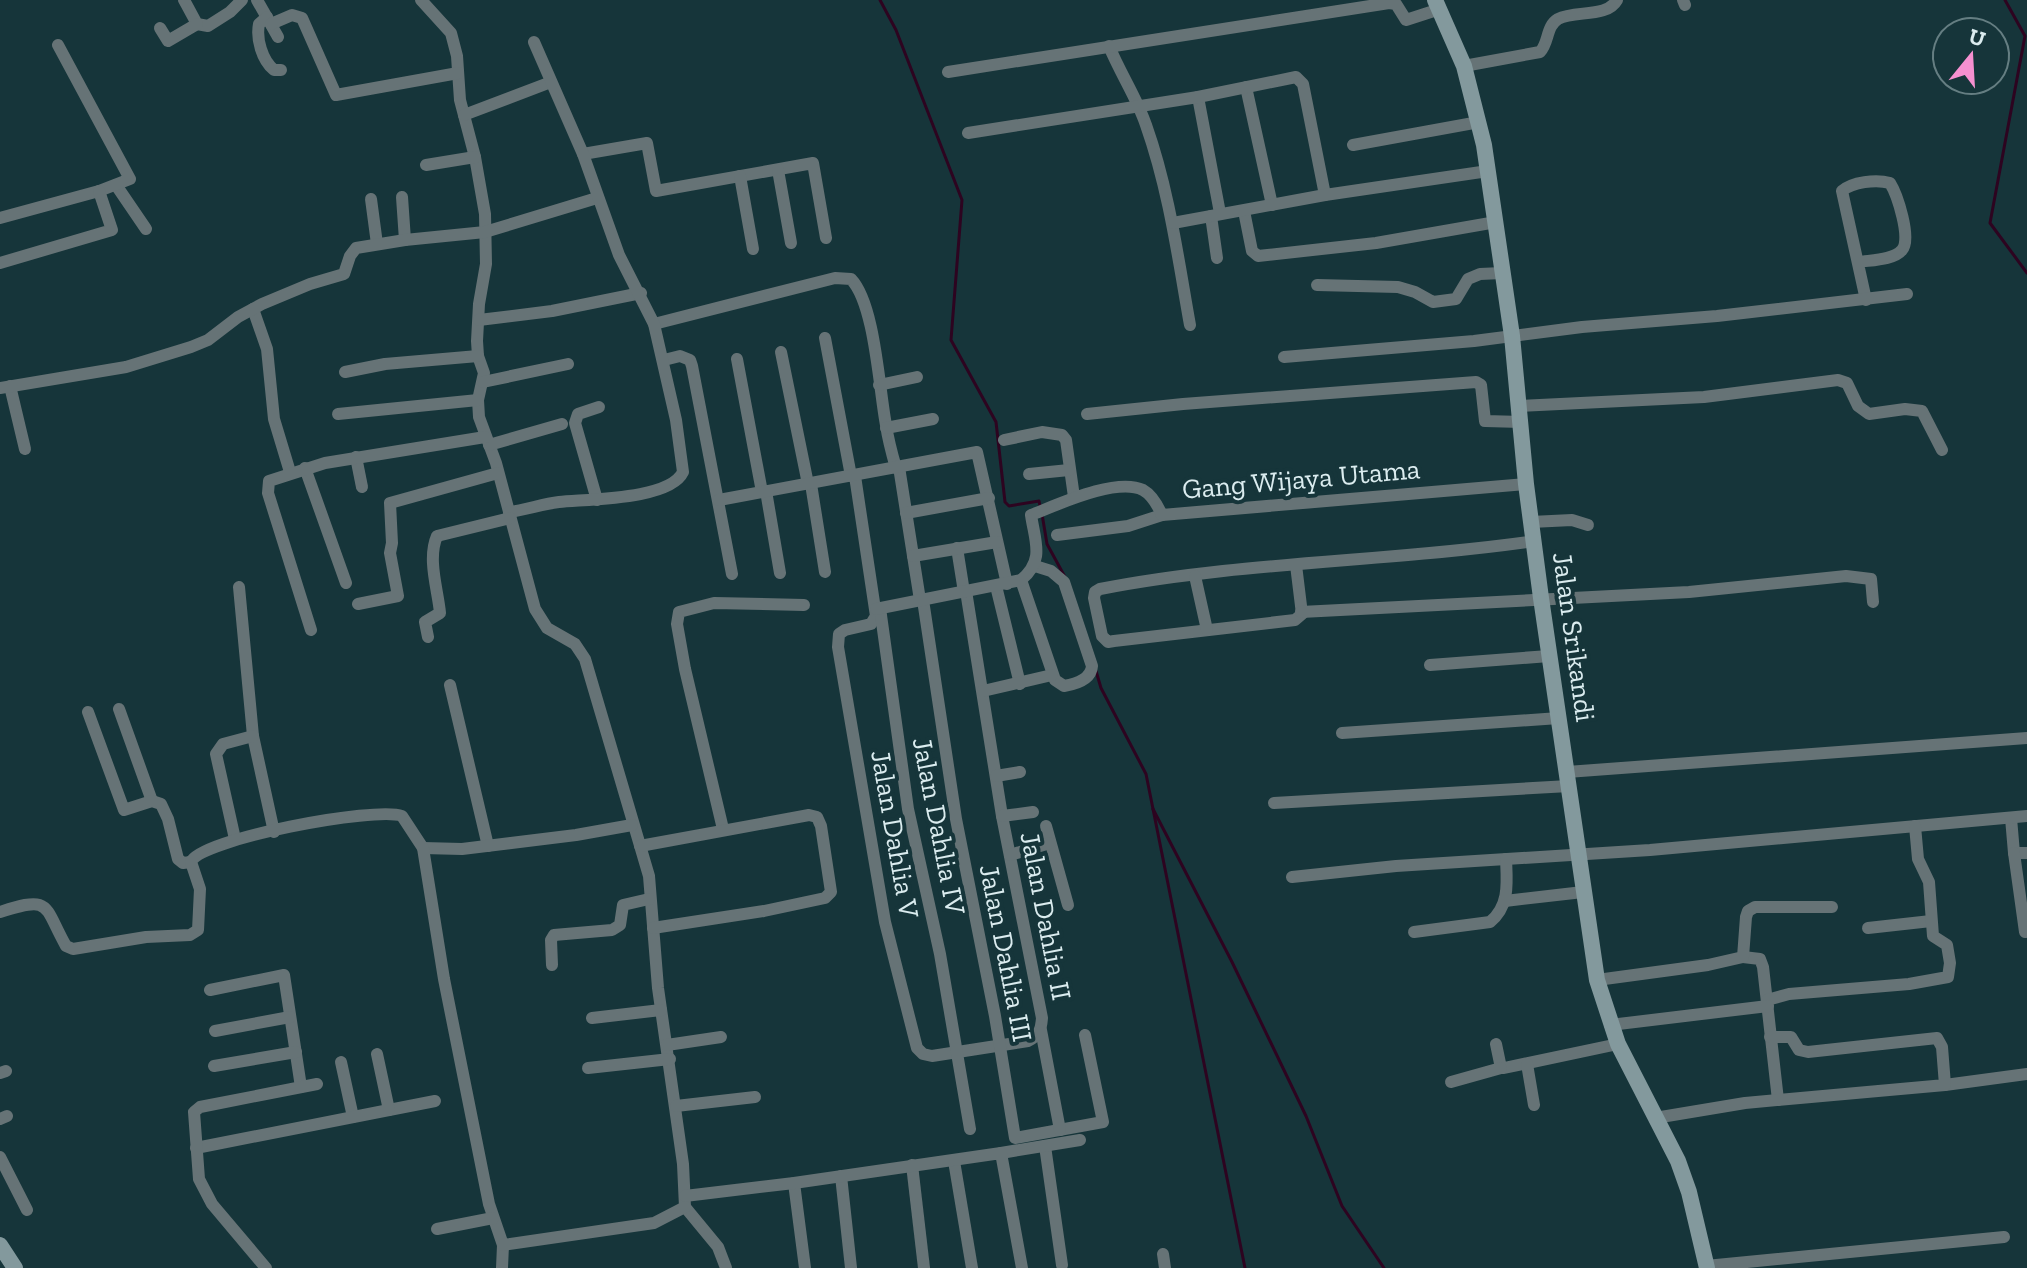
<svg xmlns="http://www.w3.org/2000/svg" width="2027" height="1268" font-family="'Zilla Slab',serif">
  <style>
    .lines { fill: none; stroke-linecap: round; stroke-linejoin: round }
    .stream { stroke: #2d0420; stroke-width: 3 }
    .street { stroke: #667376; stroke-width: 12 }
    .secondary { stroke: #83999d; stroke-width: 16 }
    .labels { text-anchor: middle; dominant-baseline: central; stroke-width: 8; stroke-linejoin: round; paint-order: stroke }
    .street-label { font-size: 28px; fill: #dbecef; stroke: #16353a }
  </style>
  <rect width="100%" height="100%" fill="#16353a"/>
  <g class="lines">
    <!-- stream -->
    <g class="stream">
      <path d="M880,0L896,30L962,200L951,340L996,422L1005,502L1009,506L1039,501L1040,506"/>
      <path d="M2005,0L2025,36L1990,223L2027,273"/>
      <path d="M1042,514L1047,544L1065,577"/>
      <path d="M1096,671L1101,688L1146,774L1245,1268"/>
      <path d="M1153,809L1232,962L1306,1116L1342,1206L1384,1268"/>
    </g>
    <!-- street -->
    <g class="street">
      <path d="M184,0L197,24L208,26L230,12L242,0"/>
      <path d="M257,0L278,37"/>
      <path d="M421,0L451,33L457,56L460,100L475,157L485,214L486,264L479,304L477,341L478,356L484,373L478,400L479,417L496,463L535,609L547,628L575,644L585,659L649,876L658,988L683,1164L685,1207L718,1247L726,1268"/>
      <path d="M1683,0L1685,5"/>
      <path d="M267,17L259,24C256,39 262,60 274,70H281"/>
      <path d="M271,24L292,15L302,18L336,95L458,73"/>
      <path d="M160,28L168,41L197,24"/>
      <path d="M1109,46C1120,73 1137,98 1146,125C1169,190 1178,258 1190,325"/>
      <path d="M1464,66L1540,52C1549,43 1546,26 1558,19C1575,10 1607,18 1617,0"/>
      <path d="M948,72L1389,3L1396,4L1406,20L1440,9"/>
      <path d="M1246,87L1272,205"/>
      <path d="M1198,97L1220,213"/>
      <path d="M464,115L551,82"/>
      <path d="M968,133L1198,97L1296,77L1303,84L1325,195"/>
      <path d="M1353,145L1479,122"/>
      <path d="M583,154L647,143L656,191L813,163L826,238"/>
      <path d="M426,165L475,157"/>
      <path d="M778,170L791,243"/>
      <path d="M740,176L753,249"/>
      <path d="M116,185L146,229"/>
      <path d="M402,197L405,240"/>
      <path d="M371,199L377,244"/>
      <path d="M1244,211L1252,251L1258,256L1376,243L1496,222"/>
      <path d="M1211,216L1217,258"/>
      <path d="M0,218L99,191L130,179L58,45"/>
      <path d="M1173,223L1325,195L1488,171"/>
      <path d="M1859,262C1871,260 1894,260 1902,250C1912,239 1897,194 1890,183C1876,179 1852,182 1842,191L1866,300"/>
      <path d="M0,263L112,230L99,191"/>
      <path d="M1317,285L1398,287L1415,292L1433,302L1456,299L1468,279L1480,274L1502,273"/>
      <path d="M253,309L267,349L274,419L290,472"/>
      <path d="M479,320L552,311L641,293"/>
      <path d="M654,324L835,278L851,279C875,304 879,389 886,425C888,439 892,454 896,468"/>
      <path d="M825,338L851,476"/>
      <path d="M781,352L808,484"/>
      <path d="M1284,357L1474,341L1582,327L1717,316L1907,294"/>
      <path d="M737,359L762,492"/>
      <path d="M664,360L680,356L690,360L692,366L732,574"/>
      <path d="M345,372L385,364L478,356"/>
      <path d="M483,382L568,364"/>
      <path d="M879,385L917,377"/>
      <path d="M10,386L25,449"/>
      <path d="M0,388L126,367L191,347L208,340L238,317L262,304L310,284L344,274L350,256L356,248L405,240L485,232L597,198"/>
      <path d="M1520,406L1704,397L1838,380L1847,383L1858,406L1869,414L1905,409L1922,411L1942,450"/>
      <path d="M338,414L478,400"/>
      <path d="M1087,414L1183,404L1476,382L1481,385L1485,421L1522,422"/>
      <path d="M886,428L933,419"/>
      <path d="M1004,440L1042,432L1062,435L1066,440L1074,497"/>
      <path d="M489,445L562,424"/>
      <path d="M356,457L362,487"/>
      <path d="M899,467L920,600"/>
      <path d="M305,468L346,583"/>
      <path d="M1029,474L1069,470"/>
      <path d="M855,476L876,616L871,624L845,630L839,634L838,647L885,922L917,1048L923,1054L932,1056L1028,1041C1039,1035 1041,1031 1042,1018L1002,816L966,591"/>
      <path d="M811,484L825,572"/>
      <path d="M766,491L780,573"/>
      <path d="M597,500L575,423L578,414L599,407"/>
      <path d="M719,500L977,452L1007,584"/>
      <path d="M509,512C526,510 542,504 559,502C586,499 670,500 683,472L676,420L654,324L619,255L583,154L534,42"/>
      <path d="M906,513L989,498"/>
      <path d="M1531,522L1572,520L1588,525"/>
      <path d="M1057,535L1128,526L1162,515"/>
      <path d="M957,548L964,592"/>
      <path d="M913,556L997,542"/>
      <path d="M1296,565L1302,614L1295,620L1114,641L1108,642L1102,636L1094,598L1095,592L1100,589C1243,561 1391,562 1535,541"/>
      <path d="M1195,576L1207,630"/>
      <path d="M1021,580L1055,680L1064,686C1076,684 1091,680 1092,666L1064,582L1051,571L1035,566"/>
      <path d="M996,586L1020,684"/>
      <path d="M239,587L253,736L274,832"/>
      <path d="M923,600L956,819L995,1016L1015,1138L1103,1122L1085,1035"/>
      <path d="M358,604L398,596L390,553L392,543L390,503L498,473"/>
      <path d="M880,608L908,809L940,954L970,1129"/>
      <path d="M876,609L1021,580C1045,560 1035,542 1031,515C1057,505 1116,477 1143,490C1152,495 1158,506 1162,515L1526,484"/>
      <path d="M1301,612L1689,592L1846,576L1871,579L1873,602"/>
      <path d="M311,630L268,493L269,481L325,463L485,437"/>
      <path d="M428,637L425,622L440,613C438,590 427,559 437,536L510,518"/>
      <path d="M1430,665L1549,656"/>
      <path d="M450,685L488,846"/>
      <path d="M983,691L1052,675"/>
      <path d="M119,709L152,801"/>
      <path d="M88,712L124,810L152,801L161,804L168,819L178,859L183,863L191,862"/>
      <path d="M1342,733L1559,718"/>
      <path d="M1567,772L2027,738"/>
      <path d="M996,776L1020,772"/>
      <path d="M1274,803L1569,786"/>
      <path d="M1002,816L1033,812"/>
      <path d="M2011,818L2014,853H2027"/>
      <path d="M1046,826L1068,905"/>
      <path d="M723,829L685,669L677,624L679,612L714,603L804,605"/>
      <path d="M235,839L216,754L223,744L253,736"/>
      <path d="M640,846L809,815L817,817L821,826L831,892L825,898L764,911L653,928"/>
      <path d="M423,848L462,849L576,835L632,825"/>
      <path d="M2014,853L2025,932"/>
      <path d="M1010,855L1050,843"/>
      <path d="M1292,877L1396,866L1650,850L2027,816"/>
      <path d="M1505,901L1583,892"/>
      <path d="M0,912C52,895 43,905 66,946L73,949L146,937L190,935L198,930L200,889L191,862C200,839 376,806 402,816L423,848L444,979L489,1204L503,1245L502,1268"/>
      <path d="M1868,928L1931,921"/>
      <path d="M1414,932L1490,922C1510,906 1507,882 1506,859"/>
      <path d="M1743,957L1760,959L1763,967L1778,1100"/>
      <path d="M552,965L551,940L554,935L612,930L620,925L623,905L649,899"/>
      <path d="M1597,980L1708,965L1743,957L1746,917L1748,911L1755,907H1832"/>
      <path d="M210,990L284,975L301,1087"/>
      <path d="M1767,1000L1789,994L1909,984L1948,977L1950,963L1947,945L1933,936L1929,882L1918,859L1915,826"/>
      <path d="M592,1018L661,1010"/>
      <path d="M1610,1025L1768,1006"/>
      <path d="M1041,1030L1060,1130"/>
      <path d="M215,1031L290,1017"/>
      <path d="M1496,1044L1501,1068H1504L1618,1044"/>
      <path d="M667,1045L721,1037"/>
      <path d="M341,1062L353,1117"/>
      <path d="M1527,1064L1534,1105"/>
      <path d="M214,1066L296,1052"/>
      <path d="M588,1068L670,1059"/>
      <path d="M0,1073L6,1071"/>
      <path d="M1451,1082L1501,1068"/>
      <path d="M1945,1085L2027,1074"/>
      <path d="M676,1106L755,1097"/>
      <path d="M389,1110L435,1101"/>
      <path d="M1655,1118L1745,1103L1945,1085L1942,1047L1937,1038L1808,1052L1799,1050L1791,1037H1770"/>
      <path d="M0,1119L7,1116"/>
      <path d="M1045,1146L1062,1265"/>
      <path d="M196,1148L389,1110L377,1054"/>
      <path d="M1001,1153L1080,1140"/>
      <path d="M0,1157L27,1210"/>
      <path d="M954,1161L972,1268"/>
      <path d="M912,1165L924,1268"/>
      <path d="M841,1176L851,1268"/>
      <path d="M794,1183L805,1268"/>
      <path d="M685,1196L794,1183L1001,1153L1022,1268"/>
      <path d="M437,1229L493,1218"/>
      <path d="M503,1245L654,1223L685,1207"/>
      <path d="M1163,1254L1165,1268"/>
      <path d="M1706,1266L2004,1237"/>
      <path d="M266,1268L212,1204L199,1179L194,1112L200,1107L317,1084"/>
    </g>
    <!-- secondary -->
    <g class="secondary">
      <path d="M1435,0L1464,66L1484,145L1512,336L1526,484L1541,598L1597,980L1618,1044L1678,1161L1689,1192L1707,1268"/>
      <path d="M0,1245L15,1268"/>
    </g>
  </g>
  <g class="labels">
    <!-- street labels -->
    <g class="street-label">
      <text transform="translate(1301 479) rotate(-5)">Gang Wijaya Utama</text>
      <text transform="translate(1574 637) rotate(82)">Jalan Srikandi</text>
      <text transform="translate(939 826) rotate(79)">Jalan Dahlia IV</text>
      <text transform="translate(895 834) rotate(80)">Jalan Dahlia V</text>
      <text transform="translate(1046 916) rotate(79)">Jalan Dahlia II</text>
      <text transform="translate(1006 953) rotate(79)">Jalan Dahlia III</text>
    </g>
  </g>
  <!-- north arrow -->
  <g transform="translate(1971 56) rotate(18)"><circle r="38" fill="#16353a" stroke="#657e82" stroke-width="2"/>
  <path d="M0-6L14 30L0 20L-14 30Z" fill="#f690d0"/>
  <text y="-12" font-size="22" font-weight="bold" text-anchor="middle" fill="#dbecef">U</text>
  </g>
</svg>
